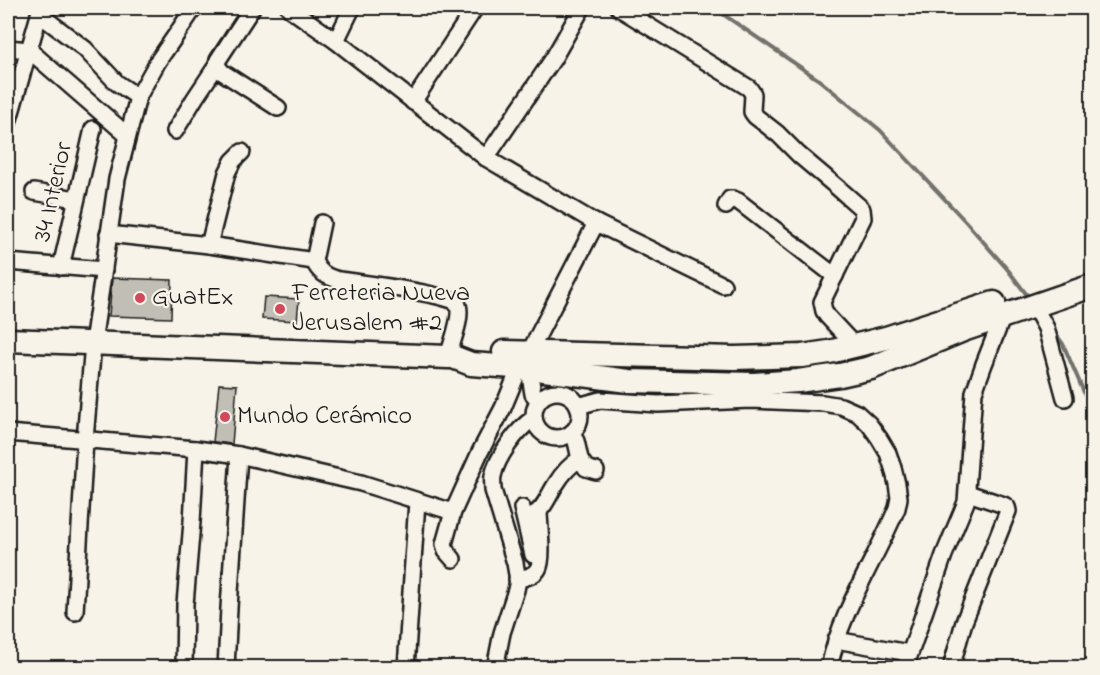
<svg xmlns="http://www.w3.org/2000/svg" width="1100" height="675" font-family="'Indie Flower',sans-serif">
  <style>
    .lines { fill: none; stroke-linecap: round; stroke-linejoin: round }
    .stream { stroke: #72716c; stroke-width: 4 }
    .building { fill: #c0beb5; stroke: #1c1c1c; stroke-width: 1.5 }
    .minor-casing { stroke: #1c1c1c; stroke-width: 20 }
    .highway-casing { stroke: #1c1c1c; stroke-width: 27 }
    .minor { stroke: #f7f3e8; stroke-width: 15 }
    .highway { stroke: #f7f3e8; stroke-width: 22 }
    .poi-dot { fill: #d1495b; stroke: #f7f3e8; stroke-width: 2 }
    .labels { text-anchor: middle; dominant-baseline: central; stroke-width: 4.5; stroke-linejoin: round; paint-order: stroke }
    .street-label { font-size: 26px; fill: #1c1c1c; stroke: #f7f3e8 }
    .poi-label { font-size: 26px; fill: #1c1c1c; stroke: #f7f3e8; text-anchor: start }
  </style>
  <rect width="100%" height="100%" fill="#f7f3e8"/>
  <filter id="ink" filterUnits="userSpaceOnUse"><feTurbulence type="fractalNoise" baseFrequency=".0167" numOctaves="2"/><feDisplacementMap in="SourceGraphic" scale="12" xChannelSelector="R" yChannelSelector="G"/><feConvolveMatrix kernelMatrix="1 2 1 2 8 2 1 2 1" color-interpolation-filters="sRGB"/></filter>
  <g filter="url(#ink)">
    <g class="lines">
      <!-- stream -->
      <g class="stream">
        <path d="M714,8L819,80L880,130L966,222L1008,270L1030,299"/>
        <path d="M1052,329L1063,344L1092,411"/>
      </g>
    </g>
    <!-- building -->
    <g class="building">
      <path d="M112,278L172,280L171,318L109,316Z"/>
      <path d="M264,297L299,299L297,321L262,319Z"/>
      <path d="M219,384L237,385L232,444L213,442Z"/>
    </g>
    <g class="lines">
      <defs>
        <g id="minor">
          <path d="M289,8L336,41L486,158L596,223L723,285"/>
          <path d="M619,8L749,88L753,94L752,112L755,116L778,134L799,155L837,187L862,209L863,218L822,302L824,311L827,316L855,346"/>
          <path d="M39,14L85,49L117,83L138,97"/>
          <path d="M336,41L352,8"/>
          <path d="M8,48L29,50L127,135"/>
          <path d="M217,65L222,72L278,108"/>
          <path d="M413,102L475,8"/>
          <path d="M8,123L41,8"/>
          <path d="M175,131L195,98L217,65L218,60L252,8"/>
          <path d="M486,158L553,59L582,8"/>
          <path d="M34,192L76,199"/>
          <path d="M726,206L730,199H733L738,201L835,276"/>
          <path d="M322,223L314,261C319,273 327,277 339,280C355,282 452,295 457,303C464,314 451,344 448,357"/>
          <path d="M108,234L209,245L314,261"/>
          <path d="M209,245L227,173L233,161L242,152"/>
          <path d="M8,262L104,270"/>
          <path d="M61,267L93,129"/>
          <path d="M1031,307L1039,315L1046,328L1065,398"/>
          <path d="M529,353L596,223"/>
          <path d="M529,368L533,394L538,400"/>
          <circle cx="557" cy="415" r="23"/>
          <path d="M578,406L600,400L658,404L750,400L823,403L841,406L857,413L869,424L879,438L888,453L893,468L897,484L899,498L897,508C875,561 841,610 829,668"/>
          <path d="M8,433L196,449L239,455L361,483L453,512"/>
          <path d="M571,433L576,441L580,459L586,468L596,471"/>
          <path d="M522,508L533,555"/>
          <path d="M532,515C544,511 549,494 556,484C562,474 570,465 580,459"/>
          <path d="M453,559L446,551L444,544L453,512L480,452L503,408L520,367"/>
          <path d="M517,579C525,578 534,576 538,569C544,559 539,524 539,511"/>
          <path d="M75,612L85,440L93,343L117,179L138,97L158,61L176,35L194,8"/>
          <path d="M836,640L909,653"/>
          <path d="M184,668L185,604L192,522L196,449"/>
          <path d="M226,668L229,608L239,455"/>
          <path d="M406,668L417,501"/>
          <path d="M495,668L502,633L516,590L518,580L515,563L493,490C493,485 492,481 493,476C497,457 517,429 534,418"/>
          <path d="M905,668L944,555L966,502L974,392L984,364L1003,316"/>
          <path d="M951,668L964,622L1008,511L1007,507L1004,505L968,493"/>
        </g>
        <g id="highway">
          <path d="M8,340L448,357H453L471,364L529,368L629,381L754,384L798,381L840,375L871,368L963,330L1092,286"/>
          <path d="M504,352L734,358L802,356L829,352L886,338L994,303"/>
        </g>
      </defs>
      <!-- minor casing -->
      <use href="#minor" class="minor-casing"/>
      <!-- highway casing -->
      <use href="#highway" class="highway-casing"/>
      <!-- minor -->
      <use href="#minor" class="minor"/>
      <!-- highway -->
      <use href="#highway" class="highway"/>
    </g>
  </g>
  <!-- markers -->
  <g class="poi-dot">
    <circle cx="140" cy="298" r="6"/>
    <circle cx="280" cy="309" r="6"/>
    <circle cx="225" cy="417" r="6"/>
  </g>
  <g class="labels">
    <!-- street labels -->
    <g class="street-label">
      <text transform="translate(54 192) rotate(-77)">34 Interior</text>
    </g>
    <!-- poi labels -->
    <g class="poi-label">
      <text x="292" y="294">Ferreteria Nueva<tspan x="292" dy="30">Jerusalem #2</tspan></text>
      <text x="152" y="298">GuatEx</text>
      <text x="237" y="417">Mundo Cerámico</text>
    </g>
  </g>
  <!-- margin -->
  <rect width="1100" height="675" fill="none" stroke="#f7f3e8" stroke-width="30"/>
  <rect x="15" y="15" width="1070" height="645" fill="none" stroke="#1c1c1c" stroke-width="2" filter="url(#ink)"/>
</svg>
